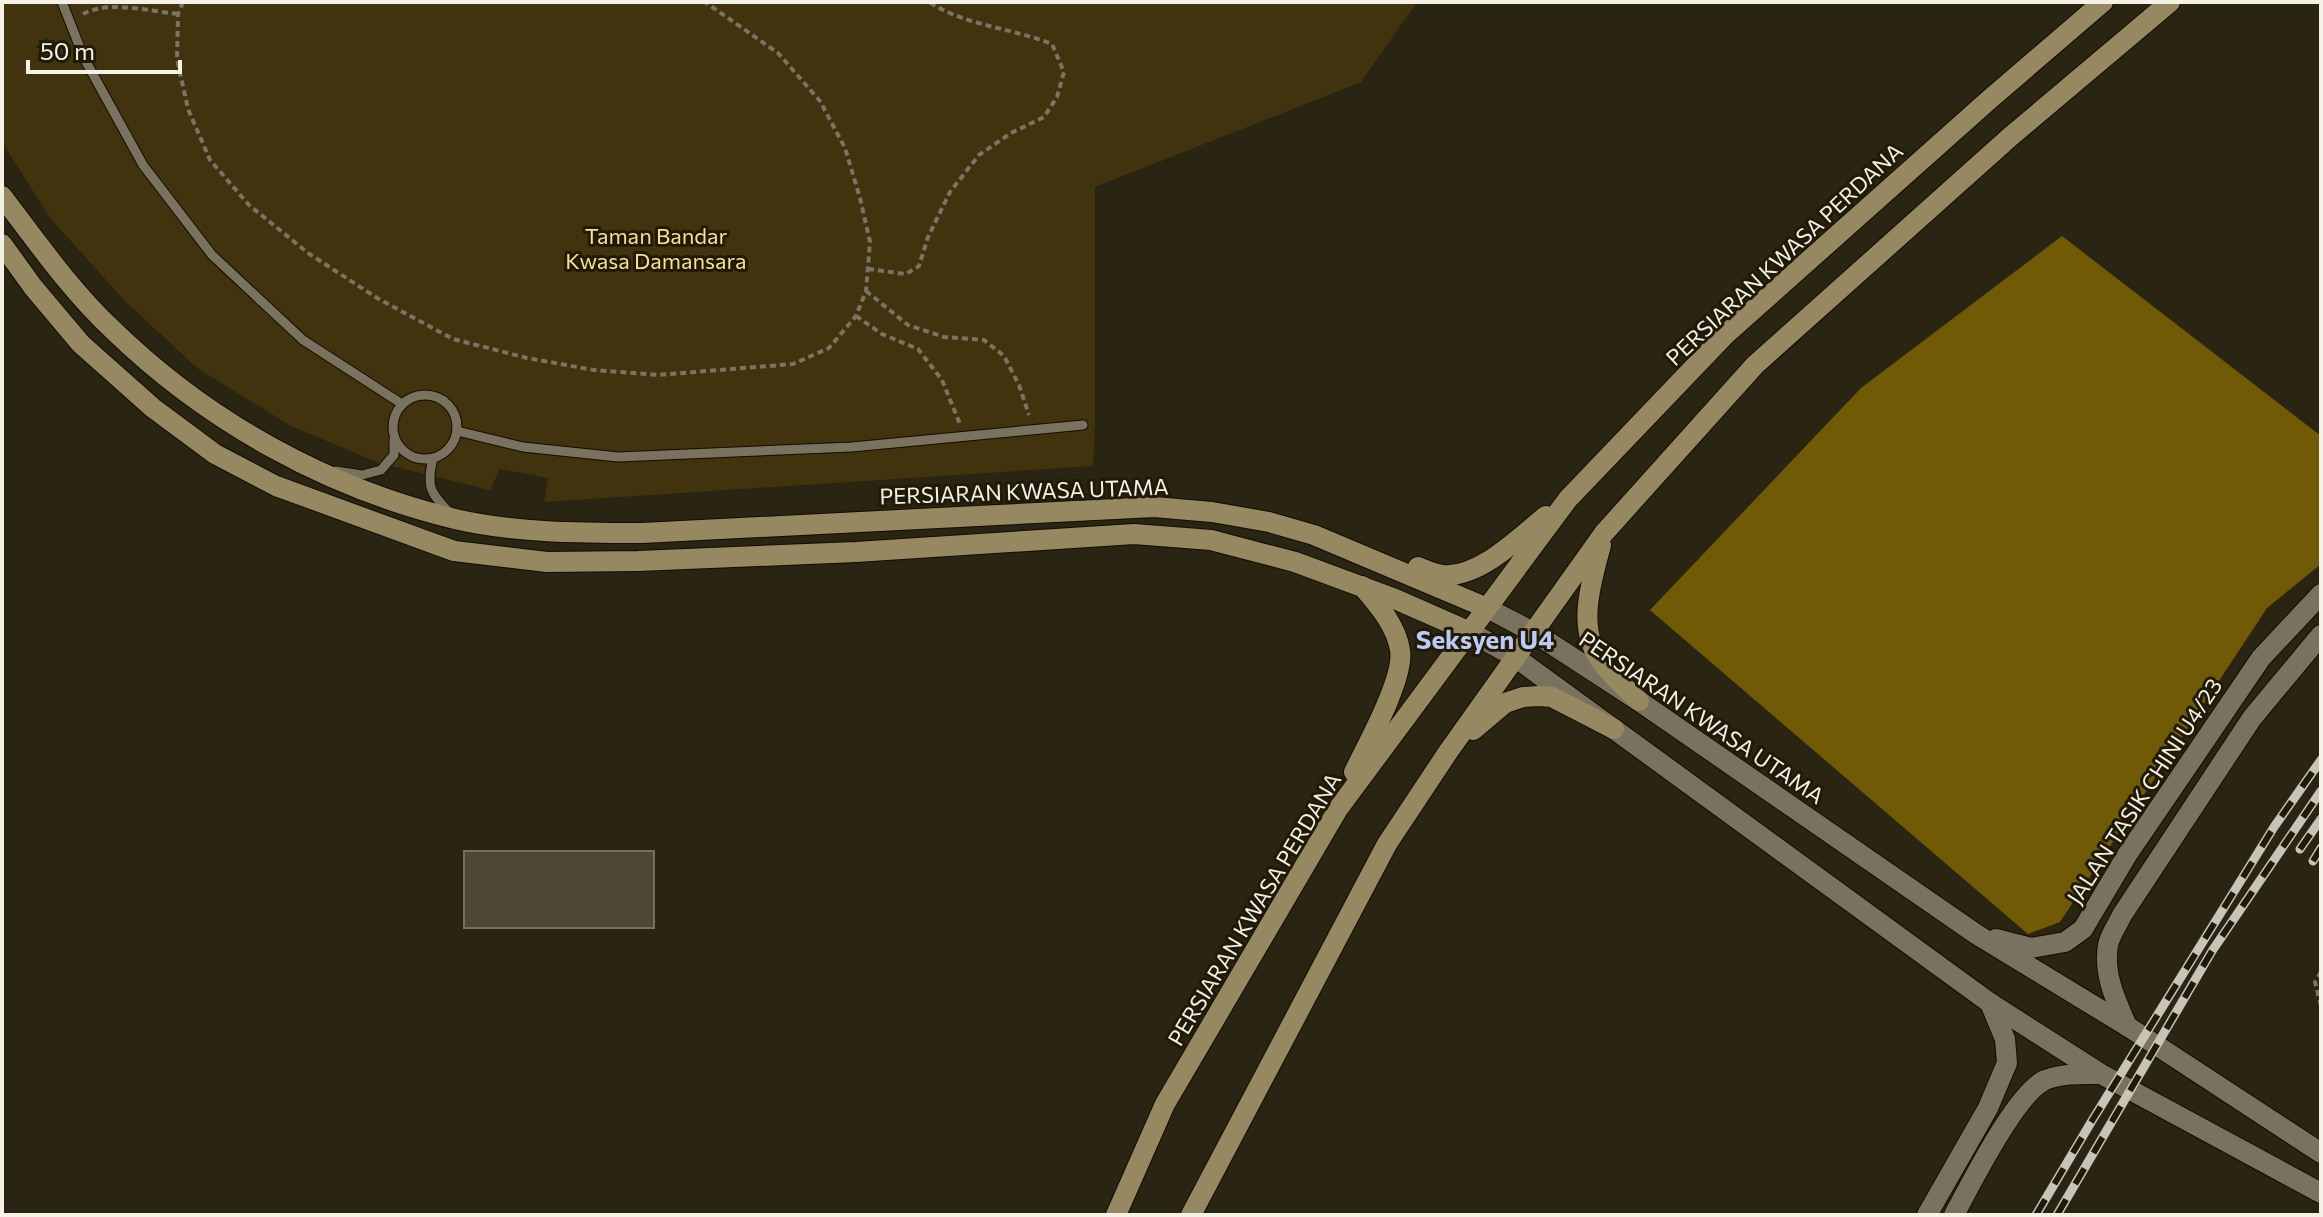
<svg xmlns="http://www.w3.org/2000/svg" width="2323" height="1217" font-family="Commissioner,sans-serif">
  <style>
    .green { fill: #40330d }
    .forest { fill: #715a06 }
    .building { fill: #4e4734; stroke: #766f5b; stroke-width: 2 }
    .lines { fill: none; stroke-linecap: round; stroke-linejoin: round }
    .service-casing { stroke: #130d01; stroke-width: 11 }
    .tertiary-casing { stroke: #130d01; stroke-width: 22 }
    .secondary-casing { stroke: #130d01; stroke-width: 22 }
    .path { stroke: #797464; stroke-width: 4; stroke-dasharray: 6 4; stroke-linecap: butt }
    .service { stroke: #79725e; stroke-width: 9 }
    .tertiary { stroke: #79725e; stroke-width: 20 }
    .secondary { stroke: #968860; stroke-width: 20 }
    .rail-casing { stroke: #c8c4b7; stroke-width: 9 }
    .rail { stroke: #201a09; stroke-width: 6; stroke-dasharray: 18; stroke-linecap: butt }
    .labels { text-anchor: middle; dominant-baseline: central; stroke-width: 6; stroke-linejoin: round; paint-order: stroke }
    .park-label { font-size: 22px; fill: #fbdf93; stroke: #201a09 }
    .street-label { font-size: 22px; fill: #f5f1e6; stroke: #201a09 }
    .quarter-label { font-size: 26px; font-weight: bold; fill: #bdcbf4; stroke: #201a09 }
  </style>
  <rect width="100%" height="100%" fill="#2a2412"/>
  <!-- green -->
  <path class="green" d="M2,2H1417L1361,82L1095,187V423L1093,466L544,502L548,478L500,469L490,490L379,463L291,426L197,368L125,301L50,218L2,142Z"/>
  <!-- forest -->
  <path class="forest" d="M2062,236L2321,436V564L2267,608L2060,922L2028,934L1650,610L1861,388Z"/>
  <!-- building -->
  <rect class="building" x="464" y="851" width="190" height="77"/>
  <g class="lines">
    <defs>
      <g id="service">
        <path d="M62,2L84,58L143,165L212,255L303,340L402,404"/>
        <circle cx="425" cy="427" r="32"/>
        <path d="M457,431L523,447L618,457L852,447L1083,425"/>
        <path d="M433,458C426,487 430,493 451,514"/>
        <path d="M336,471L362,475L381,470L394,455V440"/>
      </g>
      <g id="tertiary">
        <path d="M1487,608L1533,632L1639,701L1976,934L2127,1026L2321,1153"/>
        <path d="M1470,632L1515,657L1990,1003L2101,1074L2321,1193"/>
        <path d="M1996,939L2031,948L2065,942L2083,929L2127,855L2261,658L2321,594"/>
        <path d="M2127,1026C2116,1001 2103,974 2108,945C2110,935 2118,924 2122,915L2252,718L2321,635"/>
        <path d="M1927,1215L1988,1108L2007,1063L2005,1039L1990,1003"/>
        <path d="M1954,1215C1971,1184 2016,1093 2045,1080C2063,1073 2082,1074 2101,1074"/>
      </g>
      <g id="secondary">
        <path d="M2,196C37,242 71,291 114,331C208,422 327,488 455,519C515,533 580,533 642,533L1154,507L1212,512L1269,522L1314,535L1487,608"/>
        <path d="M2,244L33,287L81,344L153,408L215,454L276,486L454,551L547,562L638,561L856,552L1134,534L1211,540L1295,562L1395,599L1470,632"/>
        <path d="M1601,545C1592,580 1576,627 1600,660C1610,675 1626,688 1639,701"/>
        <path d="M1418,567C1425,570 1434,574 1442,575C1479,579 1519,537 1546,516"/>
        <path d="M1473,730L1505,703L1523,697L1538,696L1552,697L1614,729"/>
        <path d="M1354,772C1367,745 1405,677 1400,650C1396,625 1378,605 1362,586"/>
        <path d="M1116,1215L1165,1104L1338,809L1568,499L1725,335L1990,99L2103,2"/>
        <path d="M1191,1215L1387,844L1448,752L1604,533L1755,365L2010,137L2170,2"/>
      </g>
    </defs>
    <!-- service casing -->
    <use href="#service" class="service-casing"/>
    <!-- tertiary casing -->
    <use href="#tertiary" class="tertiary-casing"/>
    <!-- secondary casing -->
    <use href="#secondary" class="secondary-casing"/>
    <!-- path -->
    <g class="path">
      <path d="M183,2L178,14L177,59L188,109L210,160L249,205L308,253L377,298L453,339L527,358L594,370L658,375L793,364L829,348L856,316L866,291L870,242L860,198L845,148L820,101L778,53L705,2"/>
      <path d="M83,14C109,0 148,11 178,14"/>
      <path d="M868,269L906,274L919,266L928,237L950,192L979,155L1011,133L1044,117L1057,97L1064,72L1052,44C1012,28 966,26 929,2"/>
      <path d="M866,291L908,325L944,337L984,340L1004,356L1019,385L1029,415"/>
      <path d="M856,316L882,334L918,349L942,380L960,424"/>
      <path d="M2321,972L2315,982L2321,1006"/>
    </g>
    <!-- service -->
    <use href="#service" class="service"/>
    <!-- tertiary -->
    <use href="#tertiary" class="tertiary"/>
    <!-- secondary -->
    <use href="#secondary" class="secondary"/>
    <defs>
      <g id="rail">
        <path d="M2300,849L2321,819"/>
        <path d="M2313,861L2321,848"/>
        <path d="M2036,1215L2093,1119L2274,827L2321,760"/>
        <path d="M2057,1215L2212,951L2321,791"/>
      </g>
    </defs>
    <!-- rail casing -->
    <use href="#rail" class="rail-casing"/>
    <!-- rail -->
    <use href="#rail" class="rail"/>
  </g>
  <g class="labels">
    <!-- park labels -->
    <g class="park-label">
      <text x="656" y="235">Taman Bandar<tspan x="656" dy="25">Kwasa Damansara</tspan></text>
    </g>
    <!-- street labels -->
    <g class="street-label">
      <text transform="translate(1784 254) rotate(-43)">PERSIARAN KWASA PERDANA</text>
      <text transform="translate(1024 491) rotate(-2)">PERSIARAN KWASA UTAMA</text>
      <text transform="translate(1702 717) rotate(34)">PERSIARAN KWASA UTAMA</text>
      <text transform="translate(2144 791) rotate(-57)">JALAN TASIK CHINI U4/23</text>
      <text transform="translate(1254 909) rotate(-59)">PERSIARAN KWASA PERDANA</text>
    </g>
    <!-- quarter labels -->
    <g class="quarter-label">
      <text x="1485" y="638">Seksyen U4</text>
    </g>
  </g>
  <!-- border -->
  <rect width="2323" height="1217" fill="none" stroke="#f5f1e6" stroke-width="8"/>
  <!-- scale -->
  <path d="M28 60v12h152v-12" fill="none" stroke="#f5f1e6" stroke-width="4"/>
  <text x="40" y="60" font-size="24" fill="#f5f1e6" stroke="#201a09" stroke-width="6" paint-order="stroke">50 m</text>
</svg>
